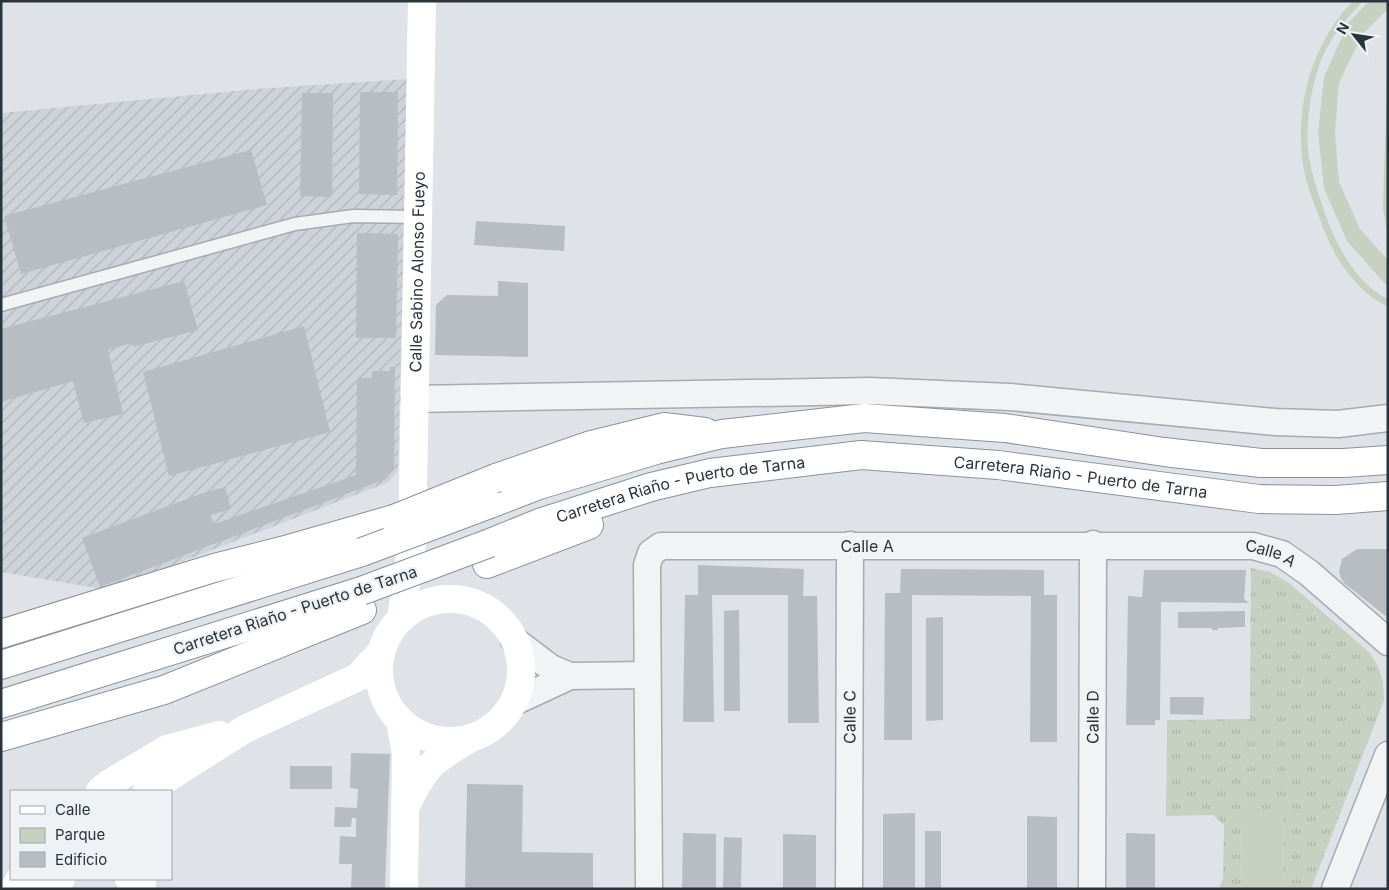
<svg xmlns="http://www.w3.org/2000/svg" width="1389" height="890" font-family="Inter,sans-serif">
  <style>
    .industrial { fill: url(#industrial-furrows) }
    .grass { fill: url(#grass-tufts) }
    .park { fill: #c7d0c1 }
    .building { fill: #b7bdc3 }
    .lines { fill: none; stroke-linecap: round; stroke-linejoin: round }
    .lane-casing { stroke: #a5abb0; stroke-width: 15 }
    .street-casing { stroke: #a5abb0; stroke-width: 29 }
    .highway-casing { stroke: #88939c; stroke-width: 30 }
    .lane { stroke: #f1f3f5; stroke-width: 12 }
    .street { stroke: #f1f3f5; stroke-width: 26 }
    .secondary { stroke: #fff; stroke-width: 28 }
    .highway { stroke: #fff; stroke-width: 28 }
    .highway-bridge-casing { stroke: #88939c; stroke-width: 30; stroke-linecap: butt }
    .highway-bridge { stroke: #fff; stroke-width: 28 }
    .labels { text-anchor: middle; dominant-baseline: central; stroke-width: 4.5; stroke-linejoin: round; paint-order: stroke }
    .street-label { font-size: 16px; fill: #2a343c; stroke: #eef2f5 }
  </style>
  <defs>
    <pattern id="industrial-furrows" width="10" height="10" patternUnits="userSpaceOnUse" patternTransform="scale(1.25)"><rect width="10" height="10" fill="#cdd3d8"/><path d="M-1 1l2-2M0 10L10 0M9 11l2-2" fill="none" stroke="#b0b6ba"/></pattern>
    <pattern id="grass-tufts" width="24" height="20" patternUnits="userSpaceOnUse" patternTransform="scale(1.25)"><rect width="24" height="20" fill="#c7d0c1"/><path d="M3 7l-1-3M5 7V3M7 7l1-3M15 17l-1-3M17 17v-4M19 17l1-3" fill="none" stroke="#abb3a7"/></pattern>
  </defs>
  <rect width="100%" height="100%" fill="#dfe3e7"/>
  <!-- industrial -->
  <path class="industrial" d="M408,79L398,470L389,482L108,590L1,572V113L256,89Z"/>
  <!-- grass -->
  <path class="grass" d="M1251,568L1270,572L1289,583L1369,652C1381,668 1384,681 1384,700L1311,889H1283L1284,815H1242L1241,889H1219L1223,878L1224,825L1213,815L1166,816L1167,720L1250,719Z"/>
  <!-- park -->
  <g class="park">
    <path d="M1353,1H1363C1350,15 1337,29 1328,46C1312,73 1304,127 1309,157C1313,179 1320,199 1327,219C1338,249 1358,285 1388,299V307C1354,290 1333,256 1321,222C1313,201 1304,179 1302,156C1296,100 1314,41 1353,1Z"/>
    <path d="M1369,1H1388V9L1362,35L1339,83L1335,133L1339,182L1360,229L1388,260V287L1347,241L1324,188L1318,133L1324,77L1349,22Z"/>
    <path d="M1388,43V236L1383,209Z"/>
    <path d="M1242,814L1284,815L1283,889H1241Z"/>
  </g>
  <!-- building -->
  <g class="building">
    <path d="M360,92H398L397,195L359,194Z"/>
    <path d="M302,93H333L332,197L300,196Z"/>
    <path d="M251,150L267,205L21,274L4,216Z"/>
    <path d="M476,221L565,226L564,251L474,245Z"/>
    <path d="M357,233L398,234L396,338H356Z"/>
    <path d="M184,281L198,330L133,347L132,343L108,350L123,414L84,423L73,381L1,402V329Z"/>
    <path d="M498,281L528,283V357L435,355L436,305L447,295L498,296Z"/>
    <path d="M304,326L330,432L169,476L143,372Z"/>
    <path d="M390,367H395L394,468L386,479L100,587L82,538L203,493L225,487L231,509L210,515L214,524L356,475L357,378H372V371H390Z"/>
    <path d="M1357,549H1388V618L1344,583L1341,578L1339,572L1342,559Z"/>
    <path d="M698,565L804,569L803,596H817L819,723H788V595H712L714,722H683L685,595H698Z"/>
    <path d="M901,569L1044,570V595H1057V742H1030L1031,596L912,595V740H884L885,593H900Z"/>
    <path d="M1144,570H1246L1244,599L1249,603L1161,602L1160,720H1155V725H1126L1128,596L1142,597Z"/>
    <path d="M739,610L740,711H724V611Z"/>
    <path d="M1245,611V627L1218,628V630H1212V628H1178V612Z"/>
    <path d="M943,617V720L926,721V618Z"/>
    <path d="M1170,697H1204L1203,715L1170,714Z"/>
    <path d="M351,753L390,754L385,889H351L352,864H339L340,836L356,837V818H352L351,827H334L335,807L357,808L358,789L350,788Z"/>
    <rect x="290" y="766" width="42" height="23"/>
    <path d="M467,784L523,785L522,852L593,853V889H465Z"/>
    <path d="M915,813V889H883V814Z"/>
    <path d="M1027,816L1057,817V889H1027Z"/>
    <rect x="925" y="831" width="16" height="58"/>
    <path d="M683,833L716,834V889H682Z"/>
    <path d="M1126,833L1155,834V889H1126Z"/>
    <path d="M783,834L816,835V889H783Z"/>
    <path d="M724,837L742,838L741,889H723Z"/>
  </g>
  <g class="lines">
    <defs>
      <path id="lane" d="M1,305L295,224L353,216L418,217"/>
      <g id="street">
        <path d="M415,399L870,391L1010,397L1275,422L1338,424L1388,418"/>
        <path d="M514,640L551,668L570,676"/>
        <path d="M514,702L570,676L647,675"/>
        <path id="s1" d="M649,889L647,565L651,553L661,546H1253L1282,554L1309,573L1388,642"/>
        <path id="s2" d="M849,889L850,545"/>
        <path id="s3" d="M1092,889L1093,544"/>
        <path d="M1335,889L1388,755"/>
      </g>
      <g id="highway">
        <path d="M496,478L591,445L664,427L705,432"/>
        <path d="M490,504L539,485L656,450L722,434L864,418L1005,428L1164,452L1261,463H1344L1388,460"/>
        <path id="s5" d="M490,543L542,522L651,487L710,473L861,455L998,465L1259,499L1336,500L1388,496"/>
        <path d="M487,564L589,525"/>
        <path d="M1,634L214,568L289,549L394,519"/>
        <path d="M1,665L362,552"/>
        <path d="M1,704L361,591"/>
        <path d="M1,737L164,690L362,610"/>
      </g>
    </defs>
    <!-- lane casing -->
    <use href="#lane" class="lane-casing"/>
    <!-- street casing -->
    <use href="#street" class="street-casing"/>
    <!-- highway casing -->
    <use href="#highway" class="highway-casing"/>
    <!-- lane -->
    <use href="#lane" class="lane"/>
    <!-- street -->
    <use href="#street" class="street"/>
    <!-- secondary -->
    <g class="secondary">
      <circle cx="450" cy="670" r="71"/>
      <path id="s4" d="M401,619L412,543L422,1"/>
      <path d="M400,721L406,754L404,889"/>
      <path d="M100,791L108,784L167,749L219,735"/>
      <path d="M147,791L245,729L358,677L381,652"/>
      <path d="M407,804C425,766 432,761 468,740"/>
      <path d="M129,879L142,884"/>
      <path d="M14,889L20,879"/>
      <path d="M42,889L61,879"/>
    </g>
    <!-- highway -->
    <use href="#highway" class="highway"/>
    <defs>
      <g id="highway-bridge">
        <path d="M394,519L496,478"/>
        <path d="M362,552L490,504"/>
        <path d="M361,591L490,543"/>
      </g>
    </defs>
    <!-- highway-bridge casing -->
    <use href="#highway-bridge" class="highway-bridge-casing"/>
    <!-- highway-bridge -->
    <use href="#highway-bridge" class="highway-bridge"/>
  </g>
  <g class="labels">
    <!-- street labels -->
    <g class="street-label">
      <text stroke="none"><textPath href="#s4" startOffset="348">Calle Sabino Alonso Fueyo</textPath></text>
      <text stroke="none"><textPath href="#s5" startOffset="604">Carretera Riaño - Puerto de Tarna</textPath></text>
      <text stroke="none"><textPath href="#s5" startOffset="199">Carretera Riaño - Puerto de Tarna</textPath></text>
      <text stroke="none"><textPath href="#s1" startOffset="555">Calle A</textPath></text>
      <text stroke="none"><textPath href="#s1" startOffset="960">Calle A</textPath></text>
      <text transform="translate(295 610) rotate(-18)">Carretera Riaño - Puerto de Tarna</text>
      <text stroke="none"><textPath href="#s3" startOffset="172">Calle D</textPath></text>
      <text stroke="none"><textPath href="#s2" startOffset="172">Calle C</textPath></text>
    </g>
  </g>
  <!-- border -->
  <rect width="1389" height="890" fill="none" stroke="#2a343c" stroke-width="5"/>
  <!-- legend -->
  <rect x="10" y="790" width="162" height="90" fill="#eef2f5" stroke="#a0a6ab"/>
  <rect x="20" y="806" width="25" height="8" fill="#ffffff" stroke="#a0a6ab"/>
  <text x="55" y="815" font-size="15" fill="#2a343c">Calle</text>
  <rect x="20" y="828" width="25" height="15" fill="#c7d0c1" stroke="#a0a6ab"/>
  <text x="55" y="840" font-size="15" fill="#2a343c">Parque</text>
  <rect x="20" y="852" width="25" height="15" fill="#b7bdc3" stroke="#a0a6ab"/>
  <text x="55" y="865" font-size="15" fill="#2a343c">Edificio</text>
  <!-- north arrow -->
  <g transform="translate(1354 35) rotate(300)" stroke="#eef2f5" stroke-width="4" paint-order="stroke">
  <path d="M0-4L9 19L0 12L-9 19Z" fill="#2a343c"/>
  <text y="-8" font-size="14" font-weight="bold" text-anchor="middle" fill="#2a343c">N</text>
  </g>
</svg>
